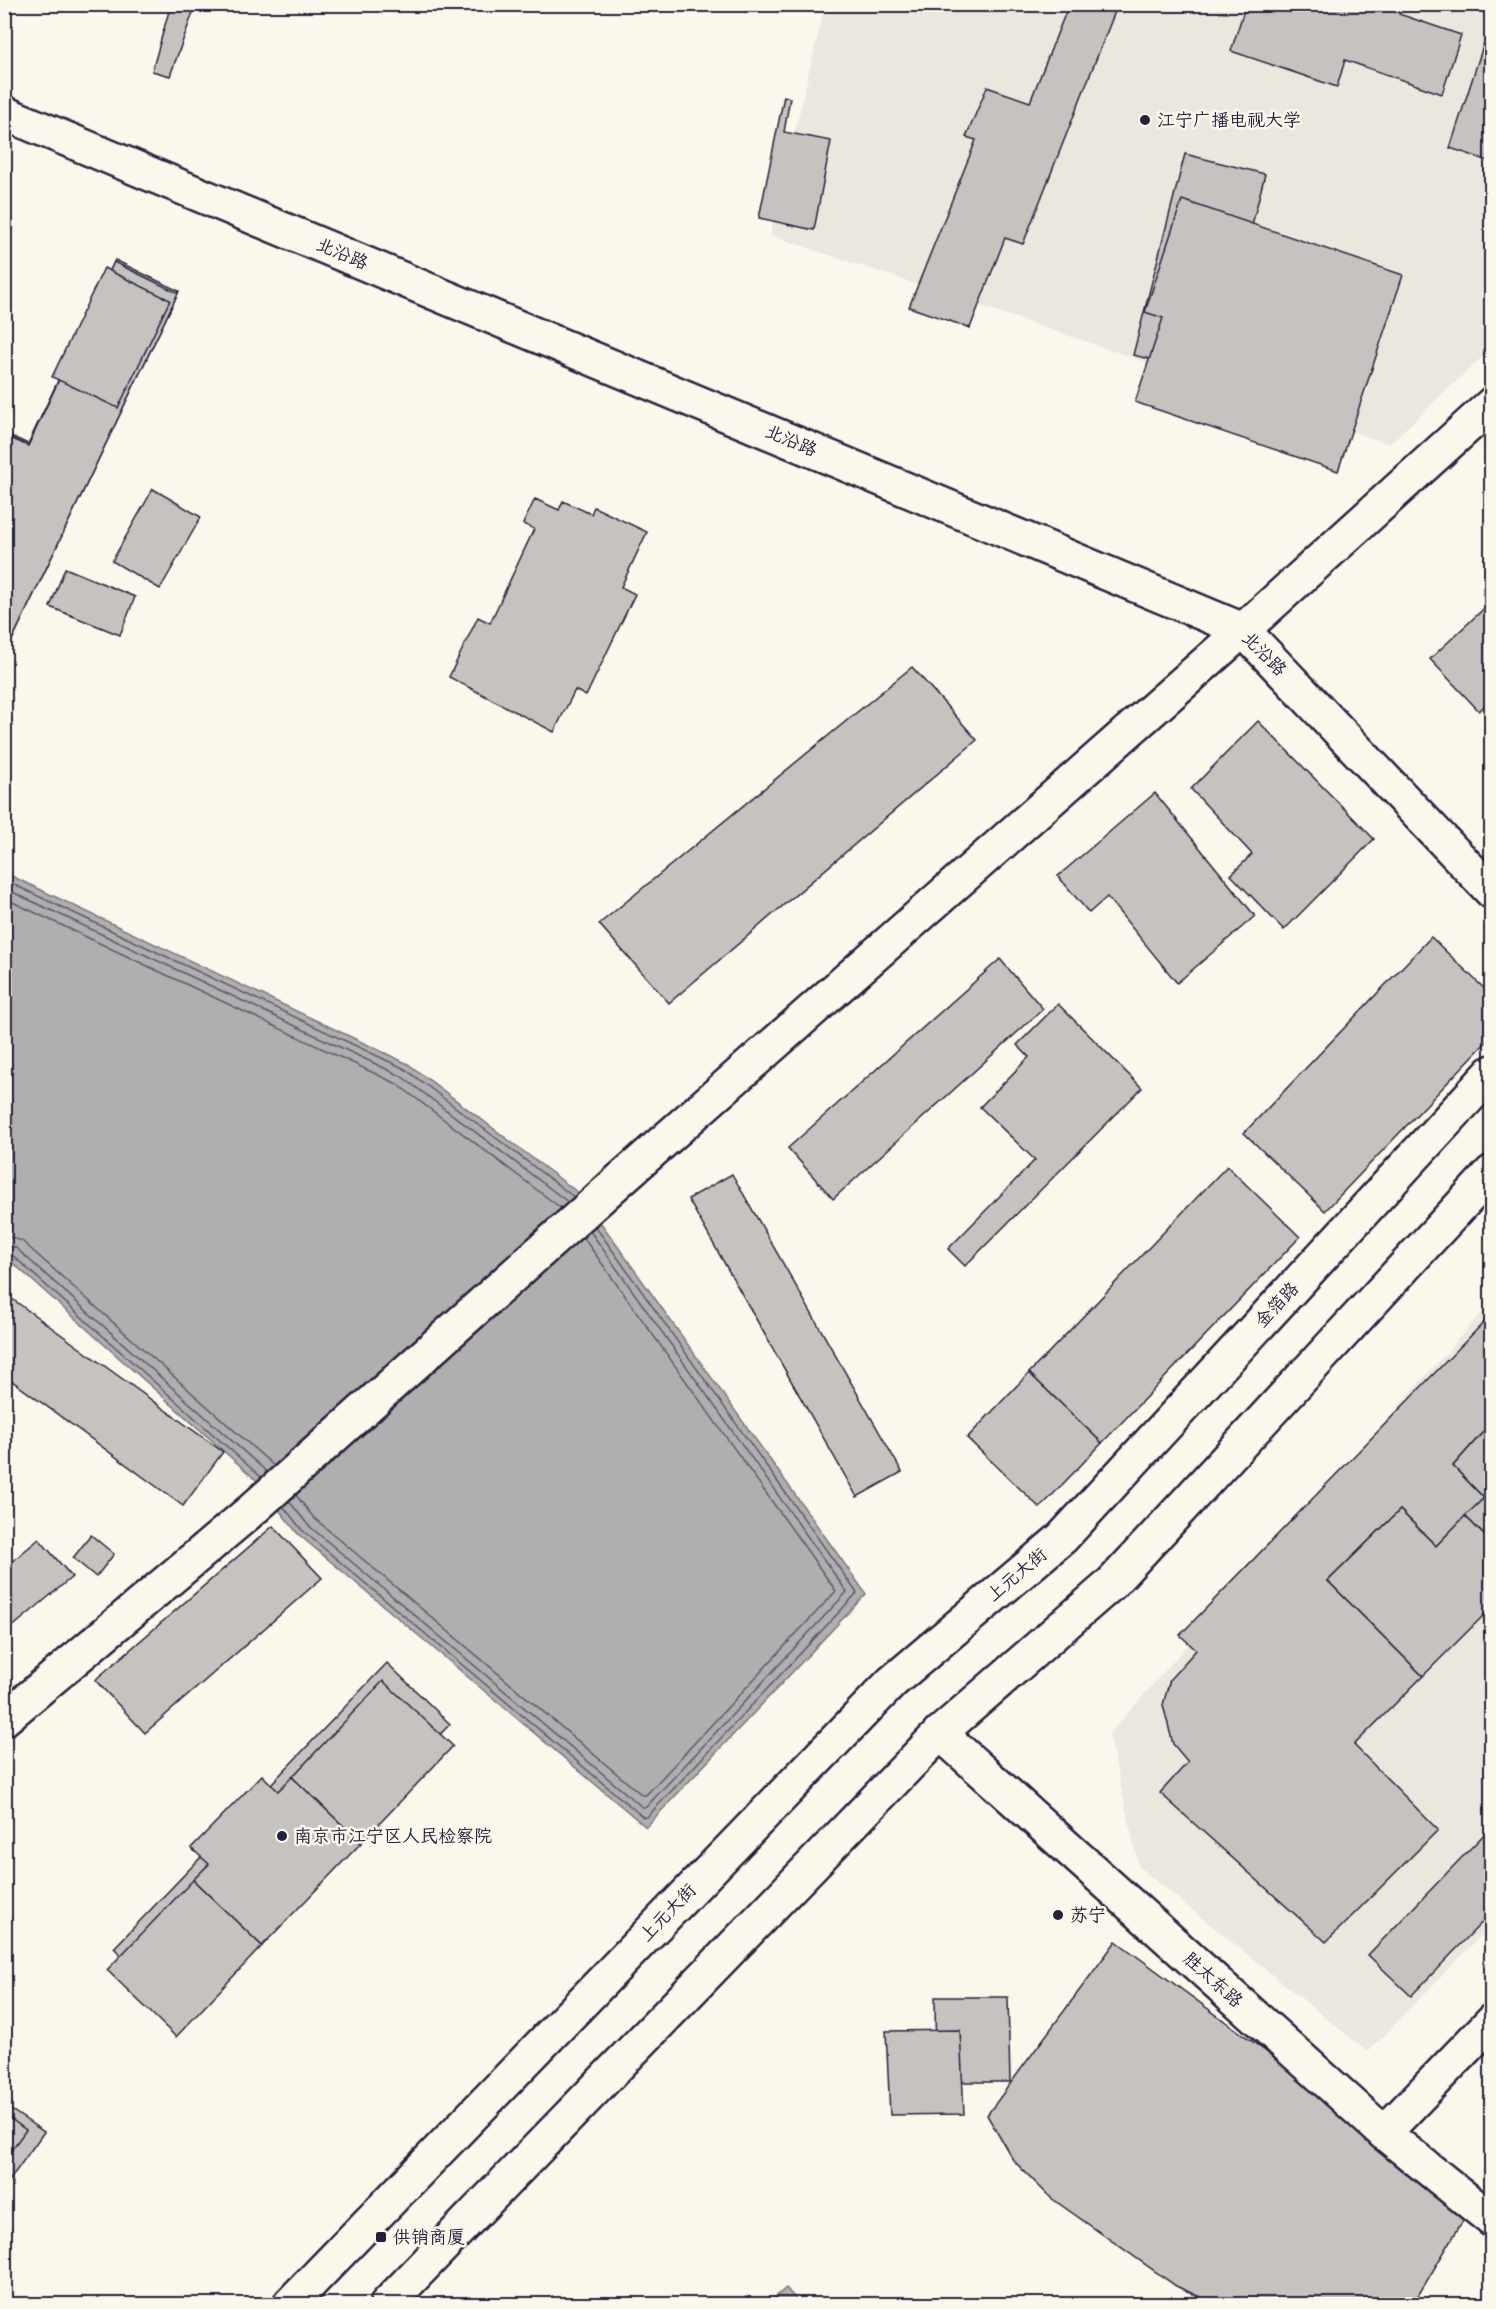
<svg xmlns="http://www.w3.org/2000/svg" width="1496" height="2309" font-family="'Architects Daughter','LXGW WenKai TC',sans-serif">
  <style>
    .built { fill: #ebe7df }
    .water { fill: #b1aeb0; stroke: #787681; stroke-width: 1.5 }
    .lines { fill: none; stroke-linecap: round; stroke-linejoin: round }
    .shore { stroke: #5b5a6a; stroke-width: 1.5 }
    .building { fill: #c6c2c0; stroke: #22223b; stroke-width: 1.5 }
    .minor-casing { stroke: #22223b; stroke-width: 38 }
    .tertiary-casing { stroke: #22223b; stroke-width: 38 }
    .secondary-casing { stroke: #22223b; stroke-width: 38 }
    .minor { stroke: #fbf7ec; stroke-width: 33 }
    .tertiary { stroke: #fbf7ec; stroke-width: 33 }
    .secondary { stroke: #fbf7ec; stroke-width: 33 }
    .poi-dot { fill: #22223b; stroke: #fbf7ec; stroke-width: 2 }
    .labels { text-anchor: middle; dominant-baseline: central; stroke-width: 5; stroke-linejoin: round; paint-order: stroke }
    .poi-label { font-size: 18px; fill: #22223b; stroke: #fbf7ec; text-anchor: start }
    .street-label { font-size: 18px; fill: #22223b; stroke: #fbf7ec }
  </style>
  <rect width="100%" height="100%" fill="#fbf7ec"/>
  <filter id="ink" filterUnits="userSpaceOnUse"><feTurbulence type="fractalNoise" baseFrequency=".0167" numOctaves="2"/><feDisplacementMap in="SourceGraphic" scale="12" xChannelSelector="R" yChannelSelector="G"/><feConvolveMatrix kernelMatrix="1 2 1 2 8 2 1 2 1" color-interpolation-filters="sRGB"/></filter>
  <g filter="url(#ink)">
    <!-- built -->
    <g class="built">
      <path d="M825,5H1491V349L1389,444L770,235Z"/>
      <path d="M1491,1302V1925L1368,2052L1139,1867L1109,1734Z"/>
    </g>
    <!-- water -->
    <g class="water">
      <path d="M5,873L408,1064L581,1195L866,1594L646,1827L298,1534L255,1479L5,1256Z"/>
      <path d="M786,2288L800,2304H767Z"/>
    </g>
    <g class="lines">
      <!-- shore -->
      <g class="shore">
        <path d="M4,880L405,1069L574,1197"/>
        <path d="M4,888L401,1076L568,1202"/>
        <path d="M4,898L397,1084L561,1208"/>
        <path d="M4,1235L22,1241L274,1466"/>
        <path d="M4,1244L16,1248L267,1472"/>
        <path d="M4,1252L11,1254L261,1477"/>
        <path d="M296,1495L314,1518L642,1795H646L836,1591L583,1237"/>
        <path d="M289,1501L308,1525L642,1807H646L847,1592L590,1231"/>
        <path d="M283,1506L302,1530L643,1817H647L857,1593L595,1226"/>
      </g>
    </g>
    <!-- building -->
    <g class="building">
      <path d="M171,4H196L170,76L152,71Z"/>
      <path d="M1069,4H1118L1023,244L1005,238L970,328L909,307L976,140L966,137L987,87L1030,102Z"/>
      <path d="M1246,4H1402L1399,14L1461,35L1442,94L1345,60L1337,87L1231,51Z"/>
      <path d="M1492,18V162L1450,148Z"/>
      <path d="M784,96L790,98L784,132L831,141L814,230L759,218Z"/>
      <path d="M1185,154L1265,174L1214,375L1133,355Z"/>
      <path d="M1182,200L1403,275L1338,471L1135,402L1163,318L1145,312Z"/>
      <path d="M115,260L179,291L12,640L4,637V433L28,444Z"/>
      <path d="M114,262L178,293L11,642L4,639V435L28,446Z"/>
      <path d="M104,268L170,300L118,408L52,377Z"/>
      <path d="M153,489L201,517L160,589L112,561Z"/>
      <path d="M535,499L559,510L563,501L591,514L594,507L647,532L621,587L635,594L586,696L575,690L554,732L449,677L478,617L490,623L534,529L523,524Z"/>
      <path d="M65,568L135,597L120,635L50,607Z"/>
      <path d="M1492,601V699L1479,711L1430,659Z"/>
      <path d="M912,667L977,740L669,1003L599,924Z"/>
      <path d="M1258,721L1374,839L1284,930L1231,875L1252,854L1191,789Z"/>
      <path d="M1155,793L1255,916L1177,983L1107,897L1089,913L1058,876Z"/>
      <path d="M1431,937L1492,996V1036L1325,1211L1244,1133Z"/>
      <path d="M1000,959L1043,1009L833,1199L788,1148Z"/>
      <path d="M1058,1004L1142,1088L965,1266L948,1249L1035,1160L980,1107L1029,1057L1017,1045Z"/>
      <path d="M1227,1166L1300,1237L1102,1443L1029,1373Z"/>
      <path d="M732,1174L902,1472L857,1497L688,1199Z"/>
      <path d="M4,1293L223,1452L183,1506L4,1375Z"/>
      <path d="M1492,1314V1422L1453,1466L1484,1498L1436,1546L1400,1510L1328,1581L1423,1676L1354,1745L1438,1830L1326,1942L1160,1793L1188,1762L1173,1744L1163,1705L1170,1679L1196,1650L1180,1635Z"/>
      <path d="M1029,1373L1102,1443L1040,1508L967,1438Z"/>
      <path d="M1492,1422V1543L1465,1516L1484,1498L1453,1466Z"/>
      <path d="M1400,1510L1436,1546L1465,1516L1492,1543V1607L1423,1676L1328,1581Z"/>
      <path d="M273,1526L322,1578L145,1733L95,1680Z"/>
      <path d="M91,1535L114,1554L96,1577L73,1558Z"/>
      <path d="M39,1539L72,1577L4,1634V1568Z"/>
      <path d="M387,1663L450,1724L177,2009L114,1948Z"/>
      <path d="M383,1681L453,1746L361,1843L292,1777Z"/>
      <path d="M262,1775L278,1791L292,1777L361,1843L262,1946L193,1880L209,1864L191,1848Z"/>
      <path d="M1492,1826V1912L1411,1996L1368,1955Z"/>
      <path d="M193,1880L262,1946L176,2037L107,1970Z"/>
      <path d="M1116,1941L1473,2204L1413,2304H1381L1369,2299L1363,2304H1215L1176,2286L1051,2198L1013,2160L987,2115Z"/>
      <path d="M935,1997H1008L1010,2082H936Z"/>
      <path d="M960,2030L964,2114L890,2115L886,2031Z"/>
      <path d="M4,2105L44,2132L4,2188Z"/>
      <path d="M4,2114L26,2130L4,2160Z"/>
    </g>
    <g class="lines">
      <defs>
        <g id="minor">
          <path d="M4,1719L253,1509L622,1178L1243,630L1492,404"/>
          <path d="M1384,2133L1492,2021"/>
        </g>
        <path id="tertiary" d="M940,1733L1384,2133L1492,2220"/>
        <g id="secondary">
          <path d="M4,113L1243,630L1492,892"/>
          <path d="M290,2304L892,1682L1062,1538L1492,1072"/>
          <path d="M387,2304L940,1733L1111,1584L1492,1172"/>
        </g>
      </defs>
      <!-- minor casing -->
      <use href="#minor" class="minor-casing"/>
      <!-- tertiary casing -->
      <use href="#tertiary" class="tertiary-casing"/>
      <!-- secondary casing -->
      <use href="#secondary" class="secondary-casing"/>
      <!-- minor -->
      <use href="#minor" class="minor"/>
      <!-- tertiary -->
      <use href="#tertiary" class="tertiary"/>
      <!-- secondary -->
      <use href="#secondary" class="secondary"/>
    </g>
  </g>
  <!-- markers -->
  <g class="poi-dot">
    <circle cx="1145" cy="120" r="6"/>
    <circle cx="282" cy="1836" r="6"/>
    <circle cx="1058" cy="1915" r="6"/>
    <rect x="375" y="2231" width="12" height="12" rx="3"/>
  </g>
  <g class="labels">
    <!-- poi labels -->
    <g class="poi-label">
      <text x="1157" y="120">江宁广播电视大学</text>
      <text x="294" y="1836">南京市江宁区人民检察院</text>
      <text x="1070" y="1915">苏宁</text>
      <text x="393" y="2237">供销商厦</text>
    </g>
    <!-- street labels -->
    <g class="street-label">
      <text transform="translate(342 254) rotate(23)">北沿路</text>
      <text transform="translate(791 441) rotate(23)">北沿路</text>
      <text transform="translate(1264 654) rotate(45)">北沿路</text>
      <text transform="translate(1277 1305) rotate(-47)">金箔路</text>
      <text transform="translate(1017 1575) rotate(-40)">上元大街</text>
      <text transform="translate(668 1913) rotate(-46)">上元大街</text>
      <text transform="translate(1213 1980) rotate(42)">胜太东路</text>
    </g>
  </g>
  <!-- margin -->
  <rect width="1496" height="2309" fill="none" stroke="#fbf7ec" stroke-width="24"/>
  <rect x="12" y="12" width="1472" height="2285" fill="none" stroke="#22223b" stroke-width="2" filter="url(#ink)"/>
</svg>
